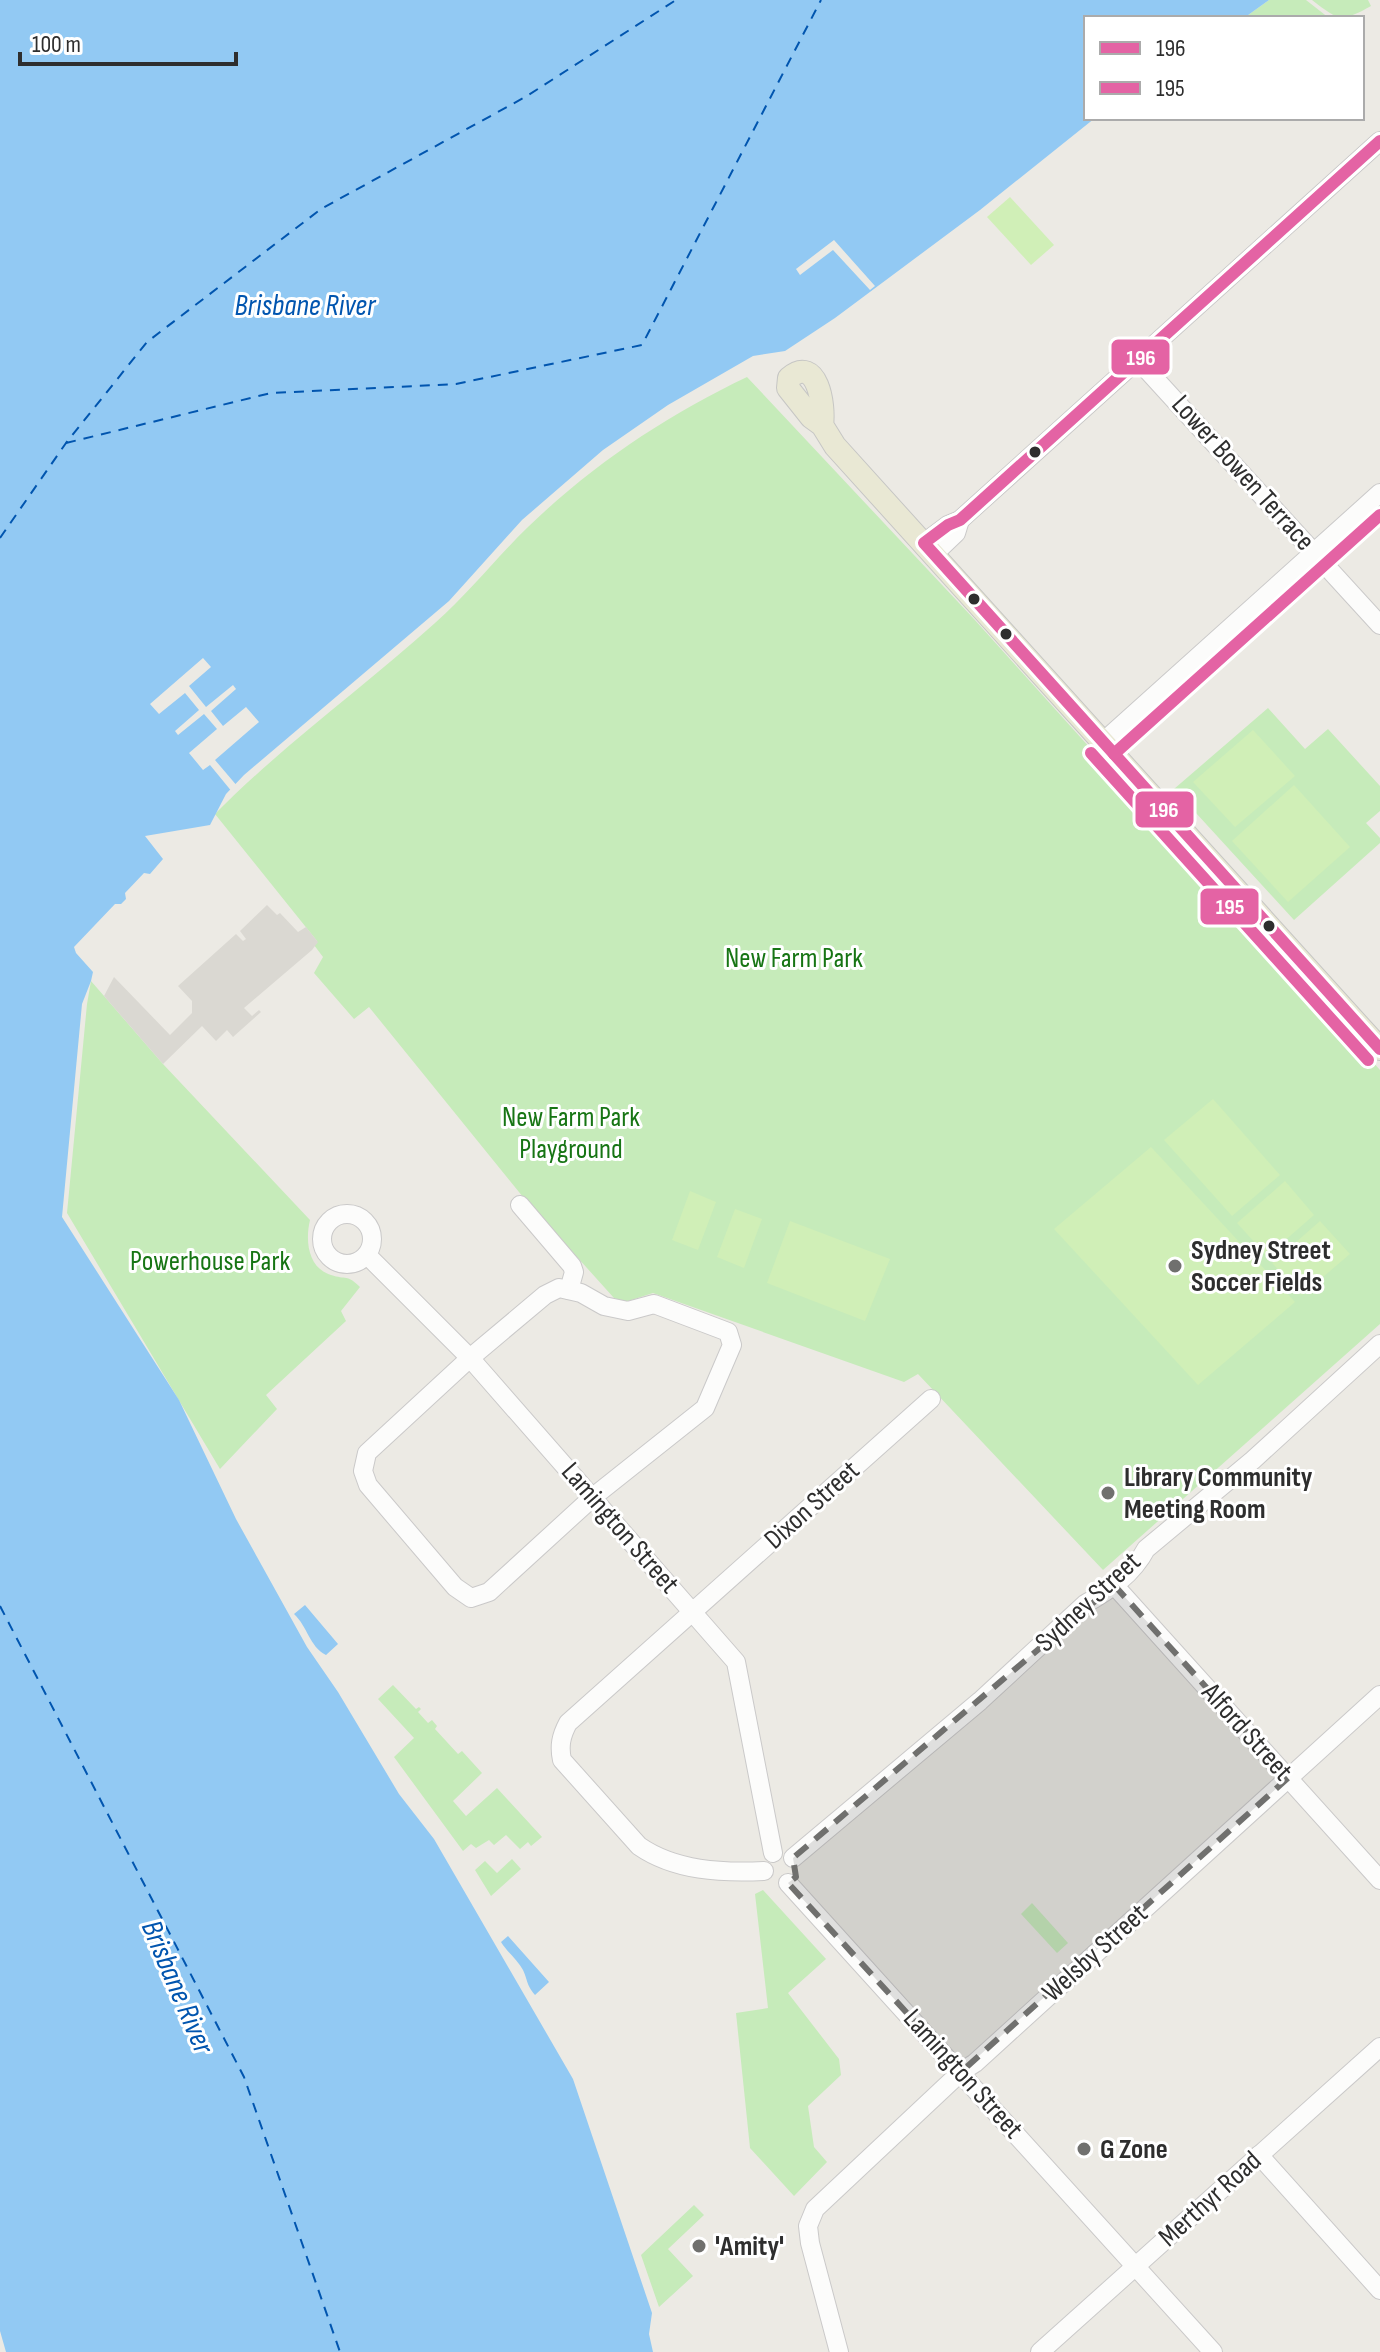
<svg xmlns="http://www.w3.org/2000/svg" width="1380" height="2352" font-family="'Sofia Sans Condensed',sans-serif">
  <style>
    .green { fill: #c6ebba }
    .pitch { fill: #d0efb7 }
    .plaza { fill: #dad8d2 }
    .water { fill: #92c9f3 }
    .pier { fill: #eceae4 }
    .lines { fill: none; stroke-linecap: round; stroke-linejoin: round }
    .ferry { stroke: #0155af; stroke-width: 2; stroke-dasharray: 10 8; stroke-linecap: butt }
    .minor-casing { stroke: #cac9c9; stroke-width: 20 }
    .major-casing { stroke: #c6c6c4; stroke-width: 24 }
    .minor { stroke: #fcfcfb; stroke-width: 18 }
    .major { stroke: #e9e8d4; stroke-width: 22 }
    .bus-1-casing { stroke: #fff; stroke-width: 18 }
    .bus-2-casing { stroke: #fff; stroke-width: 18 }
    .bus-1 { stroke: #e463a4; stroke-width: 12 }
    .bus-2 { stroke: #e463a4; stroke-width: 12 }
    .marked { fill: #70706e; fill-opacity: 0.2; stroke: #70706e; stroke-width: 6; stroke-dasharray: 16 10; stroke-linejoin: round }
    .bus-dot { fill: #2e2e2e; stroke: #fff; stroke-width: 3 }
    .poi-dot { fill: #70706e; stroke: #fff; stroke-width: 3 }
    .labels { text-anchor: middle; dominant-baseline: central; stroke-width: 6; stroke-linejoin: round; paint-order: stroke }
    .street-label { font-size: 28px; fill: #2e2e2e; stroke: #fff }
    .park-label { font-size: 28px; fill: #177514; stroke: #fff }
    .poi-label { font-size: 28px; font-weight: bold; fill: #2e2e2e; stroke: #fff; text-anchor: start }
    .water-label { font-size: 30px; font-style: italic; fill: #0155af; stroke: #fff }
    .line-badge { stroke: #fff; stroke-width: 3 }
    .badge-label { font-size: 22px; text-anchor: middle; font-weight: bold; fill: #fff }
  </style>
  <rect width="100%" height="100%" fill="#eceae4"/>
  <!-- green -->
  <g class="green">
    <path d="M1269,0H1306L1329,18H1244Z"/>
    <path d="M1312,0H1368L1371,6C1341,23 1338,20 1312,0Z"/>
    <path d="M747,377L974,619L1380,1070V1324L1103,1570L918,1374L904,1382L653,1293L625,1302L614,1298L523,1197L369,1007L354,1019L314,973L323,957L314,945L317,941L215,814C283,745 363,688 435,623C469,593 496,558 528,527C592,465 667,415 747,377Z"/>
    <path d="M1268,708L1305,749L1328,729L1380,786V811L1366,823L1380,838V843L1294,920L1174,789Z"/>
    <path d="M91,981L163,1064L310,1220C305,1241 308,1268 331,1275C346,1280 347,1274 360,1287L341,1311L346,1321L266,1395L277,1409L220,1469L67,1213L87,1004Z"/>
    <path d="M393,1685L416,1709L419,1707L421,1709L418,1712L428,1723L432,1720L437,1726L435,1729L458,1754L462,1751L482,1773L453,1801L466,1816L497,1788L542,1837L531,1846L528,1842L520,1849L506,1835L494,1845L489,1840L476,1848L471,1844L463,1851L394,1757L414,1738L378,1699Z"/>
    <path d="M512,1859L521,1869L491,1896L475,1870L485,1861L497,1873Z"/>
    <path d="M763,1890L826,1959L788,1993L839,2059L841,2075L808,2106L814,2147L827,2162L794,2196L750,2148L736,2013L768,2008L755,1894Z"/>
    <path d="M1032,1903L1068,1943L1057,1953L1021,1914Z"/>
    <path d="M694,2205L704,2215L668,2249L693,2276L659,2307L641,2255Z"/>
  </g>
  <!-- pitch -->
  <g class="pitch">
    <path d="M1010,197L1054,245L1031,265L987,217Z"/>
    <path d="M1253,730L1295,776L1235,827L1193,782Z"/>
    <path d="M1294,785L1350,847L1288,902L1232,841Z"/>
    <path d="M1213,1099L1280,1175L1232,1216L1164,1140Z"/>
    <path d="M1151,1147L1295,1302L1198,1385L1054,1229Z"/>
    <path d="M1285,1181L1314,1215L1267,1256L1237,1223Z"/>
    <path d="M690,1191L716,1202L698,1250L672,1240Z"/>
    <path d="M735,1209L762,1219L744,1268L717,1257Z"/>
    <path d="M790,1221L890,1259L865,1321L767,1283Z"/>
    <path d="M1320,1221L1350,1254L1302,1295L1272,1263Z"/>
  </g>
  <!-- plaza -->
  <path class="plaza" d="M267,905L277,915L280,913L298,932L306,927L318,942L312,950L244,1008L252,1016L259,1010L261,1012L233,1037L227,1030L216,1041L202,1026L163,1064L104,996L114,977L170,1035L192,1013V1001L178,986L236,934L243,941L246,939L240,931Z"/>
  <!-- water -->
  <g class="water">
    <path d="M0,0H1269L1244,18H1086V118H1095L980,210L835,318L785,351L753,356L668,405L603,450L522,520L449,601L244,775L226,794L210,825L145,836L163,859L150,874L144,873L125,893L126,899L121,904H115L74,947L76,953L93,972L91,981L82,1004L62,1217L179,1400L236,1519L307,1647L338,1692L399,1794L434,1839L573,2079L652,2313L649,2334L653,2352H6L0,2331Z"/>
    <path d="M305,1605L338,1644L326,1655C309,1646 308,1627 294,1614Z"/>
    <path d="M508,1936L549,1982L535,1995C526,1984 528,1981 523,1970C518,1960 507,1952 501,1942Z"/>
  </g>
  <!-- pier -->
  <g class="pier">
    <path d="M834,240L875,286L870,290L833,250L800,275L796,269Z"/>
    <path d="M203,658L211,667L189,686L206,707L233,685L236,689L211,711L223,726L246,707L259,722L215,760L238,787L233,793L210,765L203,770L189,753L217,729L204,714L178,735L175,731L199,710L185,693L159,714L150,704Z"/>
  </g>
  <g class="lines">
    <!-- ferry -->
    <g class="ferry">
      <path d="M66,443L271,393L456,384L642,345L821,0"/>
      <path d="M0,538L66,443L147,342L321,209L527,96L676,0"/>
      <path d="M0,1606L244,2077L340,2352"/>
    </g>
    <defs>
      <g id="minor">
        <path d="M1137,359L1380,625"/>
        <path d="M924,543L948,525L960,520L1380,141"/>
        <path d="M934,554L956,533L960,520"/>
        <path d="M1103,742L1380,493"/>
        <path d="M520,1205L572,1266L574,1272L569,1290"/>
        <circle cx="347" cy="1239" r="25"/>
        <path d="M367,1255L470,1358L736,1662L773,1853"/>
        <path d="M559,1288L581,1293L604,1306L628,1311L654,1304L728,1332L732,1345L705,1408L593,1497L489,1592L471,1598L455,1587L368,1485L363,1471L367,1453L470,1358L545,1295Z"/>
        <path d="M1114,1585L1380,1880"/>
        <path d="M793,1858L980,1701L1085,1604C1110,1590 1133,1574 1146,1549L1253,1460L1380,1344"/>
        <path d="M764,1871C722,1873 675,1871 639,1846L562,1760C559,1746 561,1736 568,1723L931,1399"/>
        <path d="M788,1883L1213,2352"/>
        <path d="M1259,2155L1380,2290"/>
        <path d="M839,2352L810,2243L808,2226L815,2209L961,2072L975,2063L1380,1695"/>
        <path d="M1040,2352L1380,2047"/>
      </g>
      <path id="major" d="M822,425C825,405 817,354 789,378L788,388L811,417L822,425L835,446L1380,1049"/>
    </defs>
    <!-- minor casing -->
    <use href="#minor" class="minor-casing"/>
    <!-- major casing -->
    <use href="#major" class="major-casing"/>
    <!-- minor -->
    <use href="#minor" class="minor"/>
    <!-- major -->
    <use href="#major" class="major"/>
    <defs>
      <path id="bus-1" d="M1380,141L960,520L948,525L924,543L1380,1049"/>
      <g id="bus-2">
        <path d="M1091,753L1368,1060"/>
        <path d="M1114,754L1380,515"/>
      </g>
    </defs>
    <!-- bus-1 casing -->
    <use href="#bus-1" class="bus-1-casing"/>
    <!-- bus-2 casing -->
    <use href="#bus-2" class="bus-2-casing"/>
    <!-- bus-1 -->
    <use href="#bus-1" class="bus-1"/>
    <!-- bus-2 -->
    <use href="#bus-2" class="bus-2"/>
  </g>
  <!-- marked area -->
  <path class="marked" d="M1114,1585L1288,1778L961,2072L788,1883L796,1877L793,1858Z"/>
  <!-- markers -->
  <g class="bus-dot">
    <circle cx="1035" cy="452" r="7"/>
    <circle cx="974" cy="599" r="7"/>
    <circle cx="1006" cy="634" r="7"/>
    <circle cx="1269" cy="926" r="7"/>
  </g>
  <g class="poi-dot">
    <circle cx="1175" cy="1266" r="8"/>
    <circle cx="1108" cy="1493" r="8"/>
    <circle cx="1084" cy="2149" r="8"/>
    <circle cx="699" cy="2246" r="8"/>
  </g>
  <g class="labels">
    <!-- street labels -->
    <g class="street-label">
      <text transform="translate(1243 473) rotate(48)">Lower Bowen Terrace</text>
      <text transform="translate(812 1505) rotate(-42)">Dixon Street</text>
      <text transform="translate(620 1528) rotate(49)">Lamington Street</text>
      <text transform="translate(1088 1602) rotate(-43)">Sydney Street</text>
      <text transform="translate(1247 1732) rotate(48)">Alford Street</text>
      <text transform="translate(1095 1953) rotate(-42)">Welsby Street</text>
      <text transform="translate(963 2074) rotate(48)">Lamington Street</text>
      <text transform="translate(1210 2199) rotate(-42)">Merthyr Road</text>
    </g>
    <!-- park labels -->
    <g class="park-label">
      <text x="794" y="958">New Farm Park</text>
      <text x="571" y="1117">New Farm Park<tspan x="571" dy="32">Playground</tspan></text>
      <text x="210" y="1261">Powerhouse Park</text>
    </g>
    <!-- poi labels -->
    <g class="poi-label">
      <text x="1191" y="1250">Sydney Street<tspan x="1191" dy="32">Soccer Fields</tspan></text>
      <text x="1124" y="1477">Library Community<tspan x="1124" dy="32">Meeting Room</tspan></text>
      <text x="1100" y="2149">G Zone</text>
      <text x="715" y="2246">'Amity'</text>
    </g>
    <!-- water labels -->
    <g class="water-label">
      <text x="305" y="306">Brisbane River</text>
      <text transform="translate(177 1987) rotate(67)">Brisbane River</text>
    </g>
  </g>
  <g class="line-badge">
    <rect x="1110" y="338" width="61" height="38" rx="8" fill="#e463a4"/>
    <rect x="1134" y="790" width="61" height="39" rx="8" fill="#e463a4"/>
    <rect x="1199" y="887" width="61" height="39" rx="8" fill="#e463a4"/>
  </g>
  <g class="badge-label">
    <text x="1141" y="365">196</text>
    <text x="1164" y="817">196</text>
    <text x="1230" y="914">195</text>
  </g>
  <!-- legend -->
  <rect x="1084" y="16" width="280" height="104" fill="#ffffff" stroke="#ababab" stroke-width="2"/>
  <rect x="1100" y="42" width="40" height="12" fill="#e463a4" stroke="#ababab" stroke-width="2"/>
  <text x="1156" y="56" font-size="24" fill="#2e2e2e">196</text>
  <rect x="1100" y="82" width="40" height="12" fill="#e463a4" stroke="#ababab" stroke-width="2"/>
  <text x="1156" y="96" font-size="24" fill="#2e2e2e">195</text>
  <!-- scale -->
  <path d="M20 52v12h216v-12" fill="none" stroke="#2e2e2e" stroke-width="4"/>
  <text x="32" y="52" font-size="24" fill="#2e2e2e" stroke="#ffffff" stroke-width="6" paint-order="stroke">100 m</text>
</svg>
